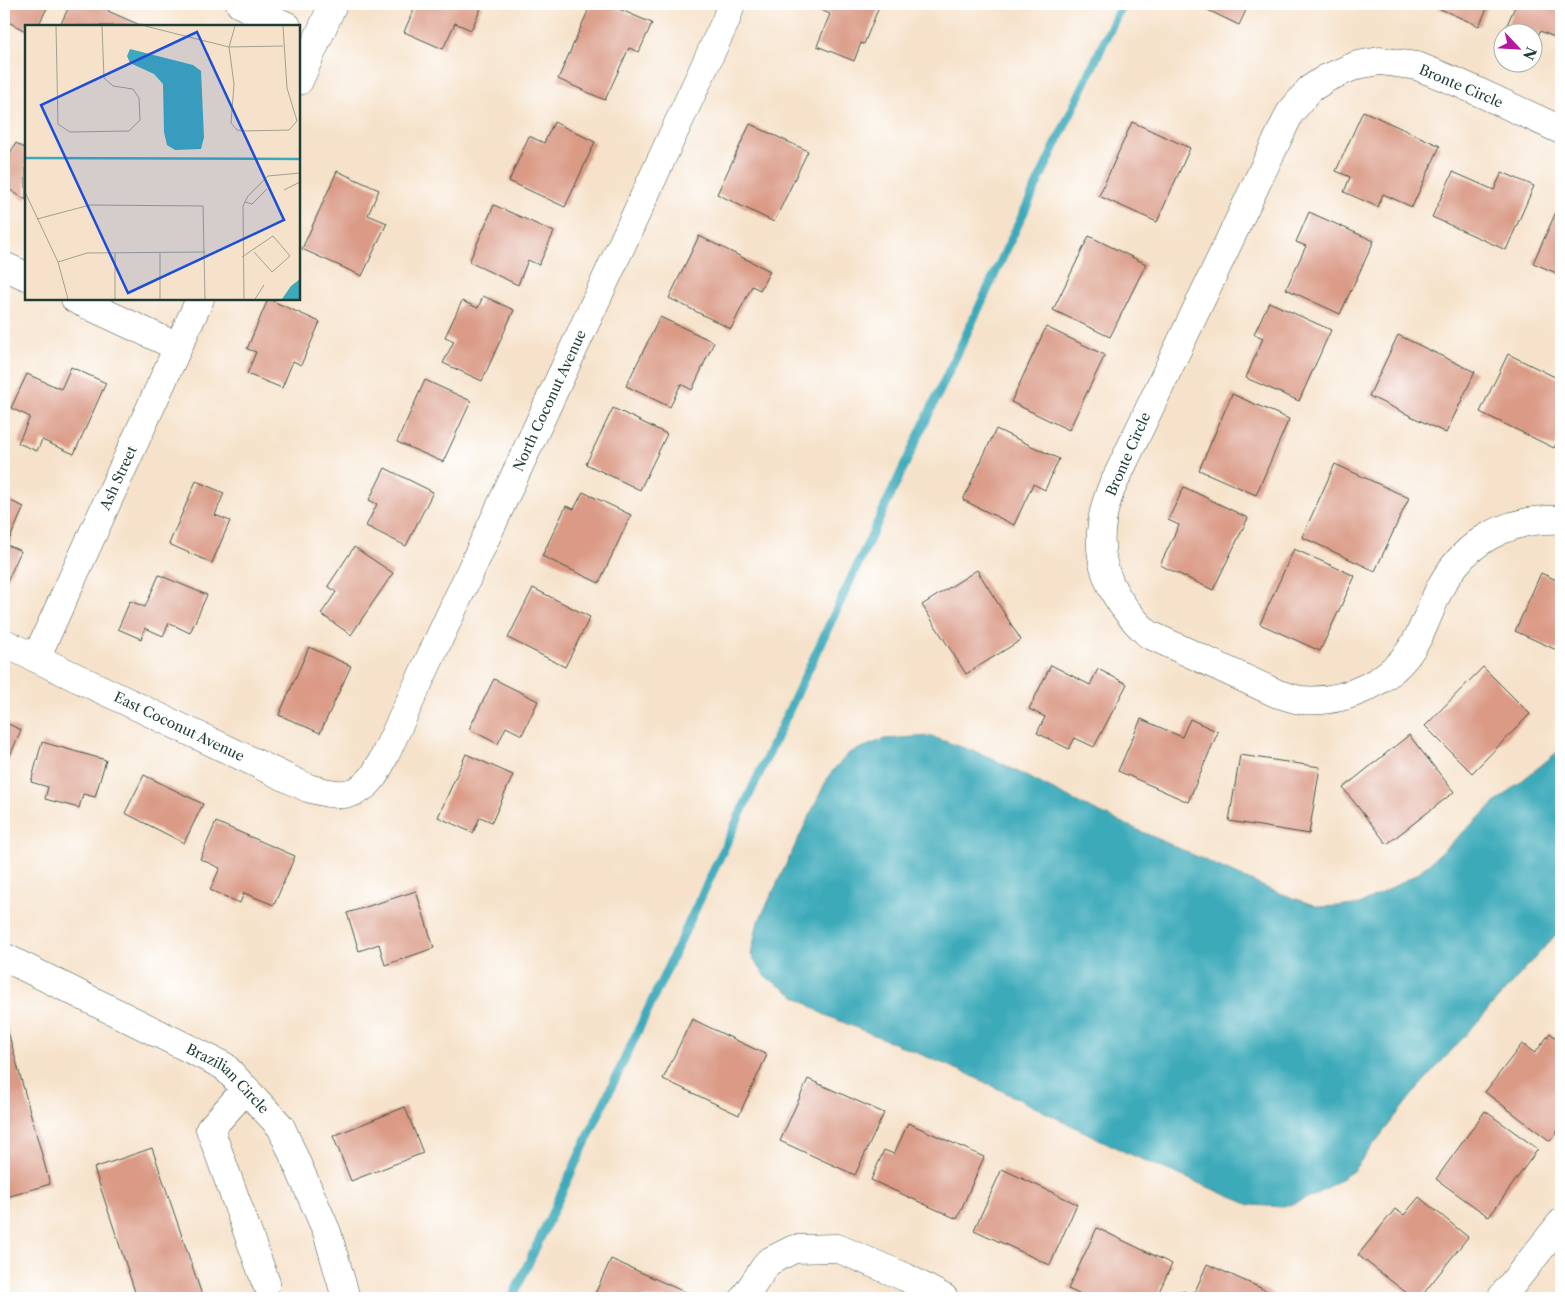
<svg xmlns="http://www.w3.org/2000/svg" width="1565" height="1302" font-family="'Libre Caslon Text',serif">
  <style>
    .water { fill: #3caaba; stroke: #2e7477 }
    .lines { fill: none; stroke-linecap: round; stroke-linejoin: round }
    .stream { stroke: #3caaba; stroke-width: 9 }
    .building { fill: #da9a85 }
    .minor-casing { stroke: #3f564a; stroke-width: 29 }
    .minor { stroke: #fff; stroke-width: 28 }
    .labels { text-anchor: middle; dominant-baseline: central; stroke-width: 4; stroke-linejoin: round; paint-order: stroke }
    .street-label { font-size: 14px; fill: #1f3d34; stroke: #fff }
    .inset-river { fill: none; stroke: #3caaba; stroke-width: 2.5 }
    .inset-road { fill: none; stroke: #a0a08e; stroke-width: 1 }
    .view { fill: #1d4ed8; fill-opacity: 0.15; stroke: #1d4ed8; stroke-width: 2.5 }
    .inset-edge { fill: none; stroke: #1f3d34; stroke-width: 2.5 }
  </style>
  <rect width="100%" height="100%" fill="#fff"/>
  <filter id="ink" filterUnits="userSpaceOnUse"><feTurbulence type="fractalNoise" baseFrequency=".02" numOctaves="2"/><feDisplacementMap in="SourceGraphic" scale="10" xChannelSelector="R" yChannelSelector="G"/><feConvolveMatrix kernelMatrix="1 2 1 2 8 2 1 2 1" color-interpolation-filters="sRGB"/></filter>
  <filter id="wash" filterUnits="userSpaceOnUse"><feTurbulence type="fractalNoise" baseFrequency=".0096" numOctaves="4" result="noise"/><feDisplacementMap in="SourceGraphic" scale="20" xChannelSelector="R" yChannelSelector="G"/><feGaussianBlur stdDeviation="1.12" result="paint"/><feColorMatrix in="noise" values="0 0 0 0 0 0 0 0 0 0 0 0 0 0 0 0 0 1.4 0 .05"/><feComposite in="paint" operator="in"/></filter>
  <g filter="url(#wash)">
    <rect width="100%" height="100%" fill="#f6e2ca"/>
    <!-- water -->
    <path class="water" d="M930,736L987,756L1085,806L1269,889L1319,907L1359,905L1417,874L1503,796L1561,749V929L1415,1091L1353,1171L1316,1195L1284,1207L1250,1205L1125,1152L966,1073L823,1014L766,977L751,955L757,925L829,775L849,753L884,739Z"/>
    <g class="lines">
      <!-- stream -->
      <path class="stream" d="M512,1298L1122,4"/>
    </g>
    <g id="blocks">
      <!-- building -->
      <g class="building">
        <path d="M4,4H49L38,26H26V31L4,20Z"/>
        <path d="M70,4H106L110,6L108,11L142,26H60Z"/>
        <path d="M416,4H477L482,6L471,30L455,23L443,49L404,32Z"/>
        <path d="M591,4H607L652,23L639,52L629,48L605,100L558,79Z"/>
        <path d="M806,4H880L864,44L861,43L854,61L817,46L830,14Z"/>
        <path d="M1195,4H1249L1239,25Z"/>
        <path d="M1429,4H1489L1479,26Z"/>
        <path d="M1516,4H1561V40L1540,31L1533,48L1532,32H1504Z"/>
        <path d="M1363,111L1440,146L1412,207L1383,194L1378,207L1344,192L1350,177L1336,171Z"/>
        <path d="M554,122L595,142L565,207L509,181L529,136L544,143Z"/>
        <path d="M1132,122L1190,148L1157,222L1099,196Z"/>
        <path d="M750,124L808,151L774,222L717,194Z"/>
        <path d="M16,143L26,149V200L4,186V163Z"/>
        <path d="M337,171L379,190L368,215L387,223L362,276L302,249Z"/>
        <path d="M1453,172L1494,190L1502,172L1534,186L1506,250L1432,217Z"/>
        <path d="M494,205L554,232L539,265L528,260L518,285L469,262Z"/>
        <path d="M1309,212L1374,241L1340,314L1286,289L1306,246L1296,242Z"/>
        <path d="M1556,212L1561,214V275L1533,263Z"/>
        <path d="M699,236L770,271L760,290L752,286L731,329L669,298Z"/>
        <path d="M1089,236L1146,264L1110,337L1053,310Z"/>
        <path d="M483,296L514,310L482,381L443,363L454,341L445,337L462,301L478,308Z"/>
        <path d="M268,299L320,322L301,365L293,361L282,388L247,374L256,352L247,349Z"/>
        <path d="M1269,302L1331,330L1299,401L1246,378L1263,338L1254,334Z"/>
        <path d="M660,317L714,342L692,390L681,384L670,407L626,386Z"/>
        <path d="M1046,327L1105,355L1069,430L1011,402Z"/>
        <path d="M1398,335L1475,372L1446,433L1369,396Z"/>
        <path d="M1508,354L1561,380V433L1554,448L1480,412Z"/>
        <path d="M71,367L106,383L74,454L42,440L37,451L18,443L30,417L11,408L27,374L61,389Z"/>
        <path d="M425,380L471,401L443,462L397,442Z"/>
        <path d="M1232,394L1289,419L1256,495L1199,470Z"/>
        <path d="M613,408L667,434L640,490L586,464Z"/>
        <path d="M996,429L1059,459L1045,490L1033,484L1014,525L963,500Z"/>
        <path d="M1335,464L1409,498L1375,571L1302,537Z"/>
        <path d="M385,468L433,492L406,546L366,526L377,504L369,500Z"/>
        <path d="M196,481L224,493L215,515L230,521L212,563L169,544Z"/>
        <path d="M1184,487L1248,518L1213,590L1160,565L1179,525L1168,520Z"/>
        <path d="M583,492L631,515L599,583L542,556L566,506L574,509Z"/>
        <path d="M4,498L24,507L7,545L21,551L6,584L4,583Z"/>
        <path d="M354,547L393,573L351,635L321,614L336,592L328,586Z"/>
        <path d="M1294,549L1355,576L1320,651L1260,624Z"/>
        <path d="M977,570L1021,640L966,674L922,605Z"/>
        <path d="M1541,573L1561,582V652L1515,631Z"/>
        <path d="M159,575L207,595L190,633L169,623L163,636L145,628L141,639L118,629L130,601L145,607Z"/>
        <path d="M533,588L590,617L565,667L508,638Z"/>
        <path d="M309,647L351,666L320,733L279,715Z"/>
        <path d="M1051,665L1090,685L1098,669L1127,684L1094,747L1075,738L1069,749L1037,733L1045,717L1029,709Z"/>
        <path d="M1483,667L1530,714L1472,773L1425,726Z"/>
        <path d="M494,679L538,701L522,735L506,727L498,744L469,729Z"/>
        <path d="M1141,719L1182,737L1190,719L1218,732L1188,802L1118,771Z"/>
        <path d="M4,722L21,730L4,770Z"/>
        <path d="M1409,735L1454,792L1387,844L1343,788Z"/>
        <path d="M42,742L106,760L95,797L83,794L79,808L45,799L48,787L31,782Z"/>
        <path d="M466,754L513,775L492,822L480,817L473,833L438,817Z"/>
        <path d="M1240,755L1320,767L1309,834L1229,821Z"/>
        <path d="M144,775L203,804L184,843L125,813Z"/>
        <path d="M216,822L295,856L274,905L244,893L240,903L210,890L220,868L200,859Z"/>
        <path d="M416,891L434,948L385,965L379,944L359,951L347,913Z"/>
        <path d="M4,1017L50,1184L4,1198Z"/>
        <path d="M692,1019L767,1055L739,1115L663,1079Z"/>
        <path d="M1550,1033L1561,1042V1127L1550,1141L1485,1092L1522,1044L1535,1053Z"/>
        <path d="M808,1079L884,1113L855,1175L780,1141Z"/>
        <path d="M405,1107L423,1153L351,1181L333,1136Z"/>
        <path d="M1485,1111L1538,1149L1489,1217L1436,1179Z"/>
        <path d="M908,1123L984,1157L957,1219L871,1180L884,1150L894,1154Z"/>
        <path d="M152,1148L203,1298H137L94,1168Z"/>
        <path d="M1002,1169L1077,1204L1050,1265L974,1230Z"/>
        <path d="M1419,1197L1468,1237L1420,1298H1413L1358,1255L1395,1209L1404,1215Z"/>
        <path d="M1097,1228L1172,1264L1156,1298H1088L1068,1289Z"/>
        <path d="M611,1259L687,1293L684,1298H593Z"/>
        <path d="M1207,1264L1283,1298H1179L1183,1291L1193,1296Z"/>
      </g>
    </g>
  </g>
  <g filter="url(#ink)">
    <use href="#blocks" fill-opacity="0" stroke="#3f564a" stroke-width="1"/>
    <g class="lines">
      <defs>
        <g id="minor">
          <path d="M240,4L287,26"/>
          <path d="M299,81L333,4"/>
          <path d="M1561,130L1459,83L1417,66L1380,61L1357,65L1327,78L1310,89L1290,113L1111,489C1107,500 1103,512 1102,523C1095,569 1116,604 1148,634L1278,694C1286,696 1293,699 1301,700C1346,704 1394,681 1416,641C1426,624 1432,603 1441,586C1467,539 1510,518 1561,520"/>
          <path d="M4,266L26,276"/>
          <path d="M75,299L178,347"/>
          <path id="s1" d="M4,643L308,788C332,795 355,801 373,777C378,770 382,761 386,753L726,20L731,4"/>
          <path id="s2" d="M36,658L200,299"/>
          <path id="s3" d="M4,957L224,1066L281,1127L327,1232L346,1298"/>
          <path d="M246,1089L210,1129L266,1283"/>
          <path d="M744,1298L768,1262L794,1249L837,1248L905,1277L944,1298"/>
          <path d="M1501,1298L1561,1223"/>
        </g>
      </defs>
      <!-- minor casing -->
      <use href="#minor" class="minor-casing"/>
      <!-- minor -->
      <use href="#minor" class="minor"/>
    </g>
  </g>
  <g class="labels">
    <!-- street labels -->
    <g class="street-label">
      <text transform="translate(1461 86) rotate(23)">Bronte Circle</text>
      <text stroke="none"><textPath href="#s1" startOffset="824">North Coconut Avenue</textPath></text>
      <text transform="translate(1128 454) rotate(-66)">Bronte Circle</text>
      <text stroke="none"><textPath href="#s2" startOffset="198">Ash Street</textPath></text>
      <text stroke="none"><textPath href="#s1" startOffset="194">East Coconut Avenue</textPath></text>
      <text stroke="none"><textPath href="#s3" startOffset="256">Brazilian Circle</textPath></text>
    </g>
  </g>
  <!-- overview -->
  <g transform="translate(25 25)">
    <rect width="275" height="275" fill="#f6e2ca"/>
    <path d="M105,24L168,40L176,46L179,112L176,124L150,125L142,120L139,107L138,59L129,49L105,38L102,31ZM275,254V274H257L266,261Z" fill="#3caaba"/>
    <path class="inset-river" d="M0,133L275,134"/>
    <path class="inset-road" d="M31,1L33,99L45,107L104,106L115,95L114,73L108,64L88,61L79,53L77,1M120,1L204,22L258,21M210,1L204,22L209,59L206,98L212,105L218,106L264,105L272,96L262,63L258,1M259,165L275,157M0,167L33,237L43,274M220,177L227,179L242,164M12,194L65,180L178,181L180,274M135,227V274M217,232L248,211L265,231L247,247L229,227M33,237L62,228L180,227M90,274V228M219,274L218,181L223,171L243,151L275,148M230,274L239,260"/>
    <path class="view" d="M172,7L259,195L103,268L16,80Z"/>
    <rect width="275" height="275" class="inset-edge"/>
  </g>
  <!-- margin -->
  <rect width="1565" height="1302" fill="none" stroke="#fff" stroke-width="20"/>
  <!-- north arrow -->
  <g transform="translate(1518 48) rotate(115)"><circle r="24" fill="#ffffff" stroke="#a5b1ae"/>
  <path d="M0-4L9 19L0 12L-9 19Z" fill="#b5179e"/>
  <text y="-8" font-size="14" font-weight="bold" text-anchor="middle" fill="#1f3d34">N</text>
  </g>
</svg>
